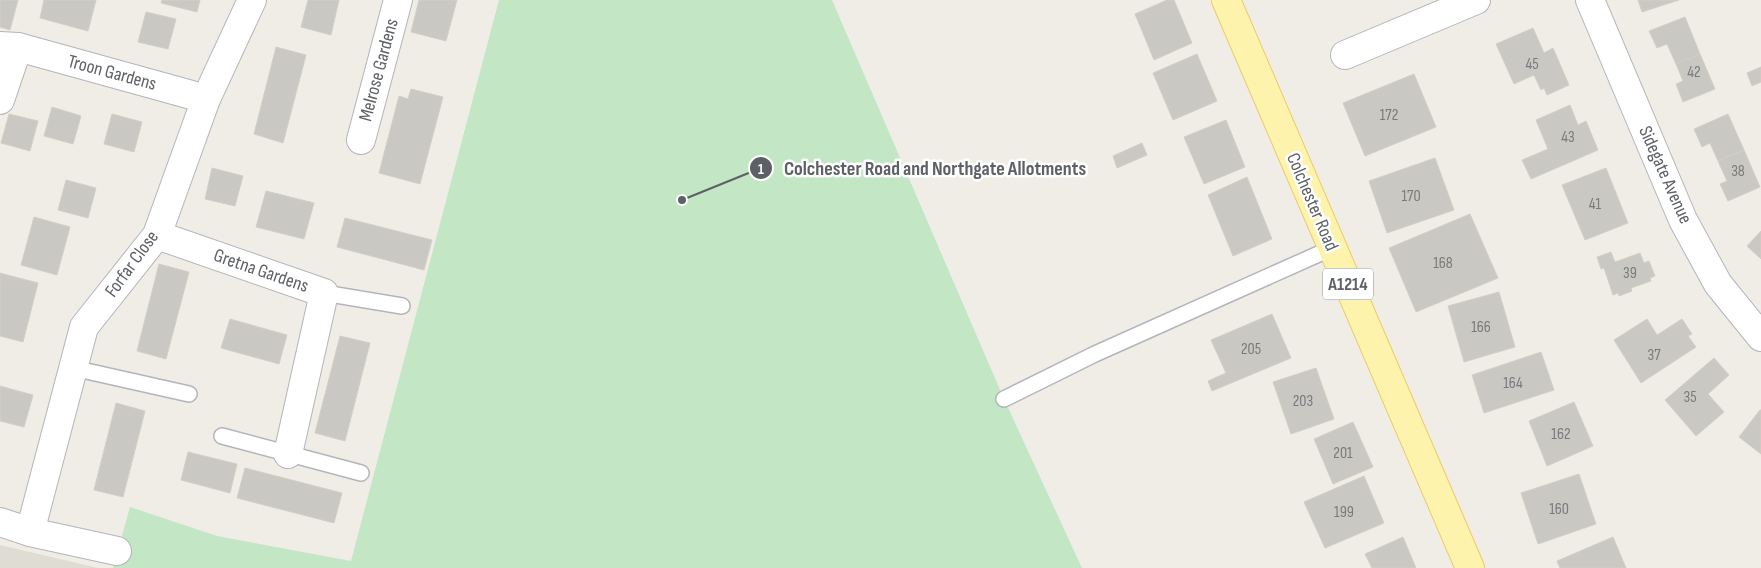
<svg xmlns="http://www.w3.org/2000/svg" width="1761" height="568" font-family="'Sofia Sans Condensed',sans-serif">
  <style>
    .education { fill: #dfdcd4 }
    .green { fill: #c3e6c4 }
    .building { fill: #cac8c2; stroke: #d4cfc4 }
    .lines { fill: none; stroke-linecap: round; stroke-linejoin: round }
    .lane-casing { stroke: #b3b5ba; stroke-width: 18 }
    .street-casing { stroke: #b3b5ba; stroke-width: 30 }
    .primary-casing { stroke: #edcc60; stroke-width: 30 }
    .lane { stroke: #fff; stroke-width: 15 }
    .street { stroke: #fff; stroke-width: 28 }
    .primary { stroke: #fdf3ad; stroke-width: 28 }
    .labels { text-anchor: middle; dominant-baseline: central; stroke-width: 5; stroke-linejoin: round; paint-order: stroke }
    .number-label { font-size: 16px; fill: #787a7c }
    .shield { fill: #fff; stroke: #8e9093; stroke-width: 1 }
    .shield-label { font-size: 18px; font-weight: bold; fill: #5d6065 }
    .street-label { font-size: 19px; fill: #5d6065; stroke: #fff }
    .leader { fill: none; stroke: #5d6065; stroke-width: 2 }
    .callout-dot { fill: #5d6065; stroke: #fff; stroke-width: 2 }
    .mark-label { font-size: 15px; text-anchor: middle; font-weight: bold; fill: #fff }
    .callout-label { font-size: 20px; text-anchor: middle; font-weight: bold; fill: #5d6065; stroke: #fff; stroke-width: 5; stroke-linejoin: round; paint-order: stroke }
  </style>
  <rect width="100%" height="100%" fill="#efede6"/>
  <!-- education -->
  <path class="education" d="M0,545L98,568H0Z"/>
  <!-- green -->
  <path class="green" d="M499,0H832L1004,399L1082,568H113L130,507L217,536L351,561Z"/>
  <!-- building -->
  <g class="building">
    <path d="M0,0H18L10,30L0,27Z"/>
    <path d="M44,0H96L88,31L40,18Z"/>
    <path d="M162,0H200L197,12L161,3Z"/>
    <path d="M308,0H339L331,35L301,27Z"/>
    <path d="M419,0H457L446,41L411,32Z"/>
    <path d="M1167,0H1174L1192,43L1154,60L1135,14Z"/>
    <path d="M1638,0H1679L1642,12Z"/>
    <path d="M146,12L176,19L168,49L138,42Z"/>
    <path d="M1685,17L1700,54L1676,64L1667,44L1657,48L1649,31Z"/>
    <path d="M1533,28L1544,53L1553,48L1569,85L1547,95L1544,88L1541,90L1534,75L1514,84L1496,44Z"/>
    <path d="M276,47L306,55L283,143L254,134Z"/>
    <path d="M1197,54L1217,101L1173,120L1153,73Z"/>
    <path d="M1700,54L1715,89L1683,102L1676,84L1683,81L1676,64Z"/>
    <path d="M1761,67V82L1752,86L1747,73Z"/>
    <path d="M1414,74L1436,127L1365,156L1343,103Z"/>
    <path d="M411,89L443,97L420,184L379,173L399,96L408,99Z"/>
    <path d="M1570,105L1578,125L1586,121L1598,150L1531,179L1522,160L1548,149L1536,120Z"/>
    <path d="M52,107L81,116L73,144L44,136Z"/>
    <path d="M9,114L38,121L30,151L1,143Z"/>
    <path d="M112,114L142,122L134,152L104,144Z"/>
    <path d="M1728,114L1744,150L1718,161L1710,143L1702,147L1694,129Z"/>
    <path d="M1226,120L1245,167L1204,184L1184,137Z"/>
    <path d="M1142,143L1147,155L1117,168L1113,156Z"/>
    <path d="M1744,150L1760,187L1728,201L1720,184L1727,181L1718,161Z"/>
    <path d="M1435,158L1454,210L1387,233L1369,181Z"/>
    <path d="M212,168L243,176L235,206L205,199Z"/>
    <path d="M1606,168L1628,223L1585,240L1562,185Z"/>
    <path d="M1247,177L1272,239L1233,256L1208,195Z"/>
    <path d="M66,180L96,188L88,218L58,210Z"/>
    <path d="M266,191L314,203L304,239L256,227Z"/>
    <path d="M1470,214L1498,278L1416,312L1389,248Z"/>
    <path d="M34,217L70,227L57,275L21,265Z"/>
    <path d="M345,218L432,240L424,270L337,247Z"/>
    <path d="M1761,231V259L1747,246Z"/>
    <path d="M1611,252L1615,262L1640,253L1644,263L1649,261L1655,276L1650,278L1651,281L1631,288L1632,291L1619,296L1618,293L1613,295L1604,268L1601,269L1597,257Z"/>
    <path d="M159,264L189,272L166,359L137,351Z"/>
    <path d="M0,273L38,283L23,342L0,336Z"/>
    <path d="M1499,292L1515,347L1464,362L1448,306Z"/>
    <path d="M1272,314L1291,358L1212,391L1208,381L1226,373L1211,340Z"/>
    <path d="M230,319L287,335L279,364L221,348Z"/>
    <path d="M1647,319L1657,335L1682,319L1692,334L1688,336L1696,347L1641,383L1614,340Z"/>
    <path d="M340,336L370,343L345,441L315,433Z"/>
    <path d="M1541,352L1554,390L1484,413L1472,375Z"/>
    <path d="M1714,358L1729,375L1708,394L1724,412L1696,436L1665,400Z"/>
    <path d="M1316,368L1334,419L1291,434L1273,382Z"/>
    <path d="M0,386L33,395L24,427L0,421Z"/>
    <path d="M1574,402L1593,446L1547,466L1529,421Z"/>
    <path d="M116,403L145,411L123,497L94,490Z"/>
    <path d="M1760,410H1761V454L1739,437Z"/>
    <path d="M1353,422L1373,467L1333,484L1314,439Z"/>
    <path d="M188,452L237,464L230,493L181,480Z"/>
    <path d="M245,468L342,493L334,523L237,498Z"/>
    <path d="M1579,474L1596,524L1538,544L1521,493Z"/>
    <path d="M1364,476L1384,523L1325,548L1304,502Z"/>
    <path d="M1403,537L1416,568H1372L1365,554Z"/>
    <path d="M1613,537L1626,568H1560L1557,561Z"/>
  </g>
  <g class="lines">
    <defs>
      <g id="lane">
        <path d="M324,293L402,306"/>
        <path d="M73,368L189,394"/>
        <path d="M1004,399L1095,354L1332,248"/>
        <path d="M222,436L361,473"/>
      </g>
      <g id="street">
        <path d="M1590,0L1683,220L1718,284L1761,337"/>
        <path d="M0,46L18,47L206,99"/>
        <path d="M1345,55L1476,0"/>
        <path d="M0,100L18,47"/>
        <path d="M361,140L398,0"/>
        <path d="M157,235L324,293L288,454"/>
        <path d="M0,522L30,532L117,551"/>
        <path d="M30,532L84,327L157,235L206,99L252,0"/>
      </g>
      <path id="primary" d="M1226,0L1470,568"/>
    </defs>
    <!-- lane casing -->
    <use href="#lane" class="lane-casing"/>
    <!-- street casing -->
    <use href="#street" class="street-casing"/>
    <!-- primary casing -->
    <use href="#primary" class="primary-casing"/>
    <!-- lane -->
    <use href="#lane" class="lane"/>
    <!-- street -->
    <use href="#street" class="street"/>
    <!-- primary -->
    <use href="#primary" class="primary"/>
  </g>
  <g class="labels">
    <!-- number labels -->
    <g class="number-label">
      <text x="1532" y="64">45</text>
      <text x="1694" y="72">42</text>
      <text x="1389" y="115">172</text>
      <text x="1568" y="137">43</text>
      <text x="1738" y="171">38</text>
      <text x="1411" y="196">170</text>
      <text x="1595" y="204">41</text>
      <text x="1443" y="263">168</text>
      <text x="1630" y="273">39</text>
      <text x="1481" y="327">166</text>
      <text x="1251" y="349">205</text>
      <text x="1654" y="355">37</text>
      <text x="1513" y="383">164</text>
      <text x="1690" y="397">35</text>
      <text x="1303" y="401">203</text>
      <text x="1561" y="434">162</text>
      <text x="1343" y="453">201</text>
      <text x="1559" y="509">160</text>
      <text x="1344" y="512">199</text>
    </g>
    <!-- shield labels -->
    <rect class="shield" x="1323" y="268.5" width="50" height="31" rx="4"/>
    <g class="shield-label">
      <text x="1348" y="284">A1214</text>
    </g>
    <!-- street labels -->
    <g class="street-label">
      <text transform="translate(379 70) rotate(-75)">Melrose Gardens</text>
      <text transform="translate(112 73) rotate(15)">Troon Gardens</text>
      <text transform="translate(1665 175) rotate(66)">Sidegate Avenue</text>
      <text transform="translate(1312 202) rotate(67)">Colchester Road</text>
      <text transform="translate(132 264) rotate(-54)">Forfar Close</text>
      <text transform="translate(261 271) rotate(19)">Gretna Gardens</text>
    </g>
  </g>
  <!-- callouts -->
  <path class="leader" d="M682 200L761 168"/>
  <g class="callout-dot">
    <circle cx="682" cy="200" r="5"/>
    <circle cx="761" cy="168" r="12"/>
  </g>
  <g class="mark-label">
    <text x="761" y="174">1</text>
  </g>
  <g class="callout-label">
    <text x="935" y="175">Colchester Road and Northgate Allotments</text>
  </g>
</svg>
